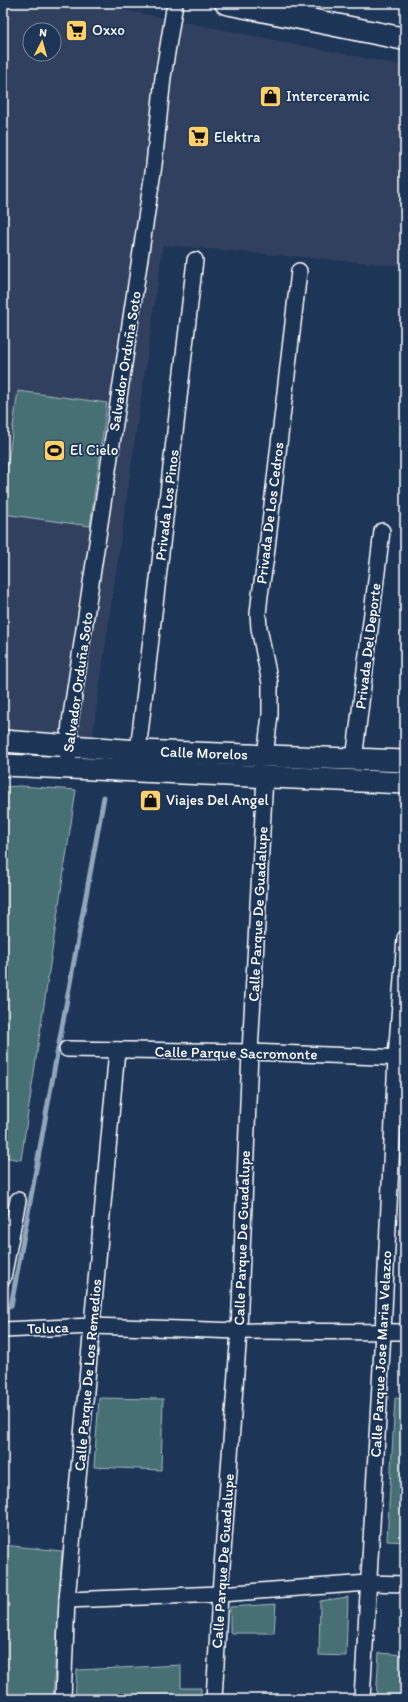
<svg xmlns="http://www.w3.org/2000/svg" width="408" height="1702" font-family="Itim,sans-serif">
  <style>
    .built { fill: #32415f; fill-rule: evenodd }
    .green { fill: #476f74; stroke: #a3b7ba }
    .lines { fill: none; stroke-linecap: round; stroke-linejoin: round }
    .stream { stroke: #90a6bb; stroke-width: 5 }
    .minor-casing { stroke: #fff; stroke-width: 18 }
    .secondary-casing { stroke: #fff; stroke-width: 24 }
    .primary-casing { stroke: #fff; stroke-width: 25 }
    .minor { stroke: #1d3557; stroke-width: 15 }
    .secondary { stroke: #1d3557; stroke-width: 21 }
    .primary { stroke: #1d3557; stroke-width: 22 }
    .labels { text-anchor: middle; dominant-baseline: central; stroke-width: 3.5; stroke-linejoin: round; paint-order: stroke }
    .poi-label { font-size: 15px; fill: #fff; stroke: #1d3557; text-anchor: start }
    .street-label { font-size: 15px; fill: #fff; stroke: #1d3557 }
  </style>
  <rect width="100%" height="100%" fill="#1d3557"/>
  <filter id="ink" filterUnits="userSpaceOnUse"><feTurbulence type="fractalNoise" baseFrequency=".025" numOctaves="2"/><feDisplacementMap in="SourceGraphic" scale="8" xChannelSelector="R" yChannelSelector="G"/><feConvolveMatrix kernelMatrix="1 2 1 2 8 2 1 2 1" color-interpolation-filters="sRGB"/></filter>
  <g filter="url(#ink)">
    <!-- built -->
    <path class="built" d="M3,3H89L405,66V266L163,245L91,746L3,739ZM30,30H54V54H30Z"/>
    <!-- green -->
    <g class="green">
      <path d="M18,391L107,403L90,526L3,514V497Z"/>
      <path d="M20,786L76,790L21,1160L3,1157V787Z"/>
      <path d="M3,1195L11,1197L3,1283Z"/>
      <path d="M99,1398L163,1399L161,1470L94,1467Z"/>
      <path d="M395,1398L405,1399V1542L387,1541Z"/>
      <path d="M3,1545L62,1551L53,1699H3Z"/>
      <path d="M348,1597L346,1656L319,1655L320,1601Z"/>
      <path d="M276,1604L274,1633H230V1607Z"/>
      <path d="M379,1653L405,1655V1699H376Z"/>
      <path d="M181,1665V1688H201V1699H75L77,1670Z"/>
    </g>
    <g class="lines">
      <!-- stream -->
      <path class="stream" d="M11,1306L104,797"/>
      <defs>
        <g id="minor">
          <path d="M138,751L195,260"/>
          <path d="M265,756L270,715V683L259,628L258,614L260,595L266,557L299,271"/>
          <path d="M354,760L382,531"/>
          <path d="M67,767L70,722L154,165L163,77L175,3"/>
          <path d="M67,1049L250,1052L405,1058"/>
          <path d="M3,1278L18,1200"/>
          <path d="M3,1330L92,1326L239,1331L405,1332"/>
          <path d="M67,1600L220,1594L368,1583L405,1584"/>
          <path d="M63,1699L67,1600L117,1050"/>
          <path d="M214,1699L220,1594L239,1331L250,1052L265,777"/>
          <path d="M362,1699L383,1332L396,1058L405,938"/>
        </g>
        <g id="secondary">
          <path d="M3,741L138,751L405,761"/>
          <path d="M3,765L405,783"/>
        </g>
        <path id="primary" d="M226,3L405,39"/>
      </defs>
      <!-- minor casing -->
      <use href="#minor" class="minor-casing"/>
      <!-- secondary casing -->
      <use href="#secondary" class="secondary-casing"/>
      <!-- primary casing -->
      <use href="#primary" class="primary-casing"/>
      <!-- minor -->
      <use href="#minor" class="minor"/>
      <!-- secondary -->
      <use href="#secondary" class="secondary"/>
      <!-- primary -->
      <use href="#primary" class="primary"/>
    </g>
  </g>
  <!-- icons -->
  <defs>
    <symbol id="supermarket-square" viewBox="-11 -11 22 22"><rect x="-9" y="-9" width="18" height="18" rx="4" fill="#ffd166" stroke="#1d3557"/><path d="M-6-5.5h2.5l.6 2H6L4.5 2H-2.5L-4.4-4H-6ZM-1.5 3.2a1.3 1.3 0 1 0 .1 0ZM3 3.2a1.3 1.3 0 1 0 .1 0Z" fill="#111"/></symbol>
    <symbol id="shop-square" viewBox="-11 -11 22 22"><rect x="-9" y="-9" width="18" height="18" rx="4" fill="#ffd166" stroke="#1d3557"/><path d="M-5-2.5h2.3a2.7 3.5 0 0 1 5.4 0H5L5.5 6h-11ZM-1.5-2.5h3a1.5 2.3 0 0 0-3 0Z" fill="#111"/></symbol>
    <symbol id="stadium-square" viewBox="-11 -11 22 22"><rect x="-9" y="-9" width="18" height="18" rx="4" fill="#ffd166" stroke="#1d3557"/><path d="M0-5a6.5 5 0 1 0 0 10a6.5 5 0 1 0 0-10ZM-3.5-1.8h7v3.6h-7Z" fill="#111"/></symbol>
  </defs>
  <g fill-rule="evenodd">
    <use href="#supermarket-square" x="64" y="18" width="25" height="25"/>
    <use href="#shop-square" x="258" y="84" width="25" height="25"/>
    <use href="#supermarket-square" x="186" y="124" width="25" height="25"/>
    <use href="#stadium-square" x="42" y="438" width="25" height="25"/>
    <use href="#shop-square" x="138" y="788" width="25" height="25"/>
  </g>
  <g class="labels">
    <!-- poi labels -->
    <g class="poi-label">
      <text x="92" y="30">Oxxo</text>
      <text x="286" y="96">Interceramic</text>
      <text x="214" y="137">Elektra</text>
      <text x="70" y="450">El Cielo</text>
      <text x="166" y="800">Viajes Del Angel</text>
    </g>
    <!-- street labels -->
    <g class="street-label">
      <text transform="translate(125 361) rotate(-81)">Salvador Orduña Soto</text>
      <text transform="translate(167 505) rotate(-83)">Privada Los Pinos</text>
      <text transform="translate(270 513) rotate(-83)">Privada De Los Cedros</text>
      <text transform="translate(368 646) rotate(-83)">Privada Del Deporte</text>
      <text transform="translate(78 682) rotate(-82)">Salvador Orduña Soto</text>
      <text transform="translate(204 753) rotate(2)">Calle Morelos</text>
      <text transform="translate(258 914) rotate(-87)">Calle Parque De Guadalupe</text>
      <text transform="translate(236 1053) rotate(1)">Calle Parque Sacromonte</text>
      <text transform="translate(242 1238) rotate(-88)">Calle Parque De Guadalupe</text>
      <text transform="translate(48 1328) rotate(-2)">Toluca</text>
      <text transform="translate(381 1354) rotate(-87)">Calle Parque Jose Maria Velazco</text>
      <text transform="translate(88 1375) rotate(-85)">Calle Parque De Los Remedios</text>
      <text transform="translate(223 1561) rotate(-86)">Calle Parque De Guadalupe</text>
    </g>
  </g>
  <!-- margin -->
  <rect width="408" height="1702" fill="none" stroke="#1d3557" stroke-width="16"/>
  <rect x="8" y="8" width="392" height="1686" fill="none" stroke="#fff" stroke-width="1.5" filter="url(#ink)"/>
  <!-- north arrow -->
  <g transform="translate(42 42) rotate(6)"><circle r="19" fill="#1d3557" stroke="#77869a"/>
  <path d="M0-3L7 15L0 10L-7 15Z" fill="#ffd166"/>
  <text y="-6" font-size="11" font-weight="bold" text-anchor="middle" fill="#ffffff">N</text>
  </g>
</svg>
